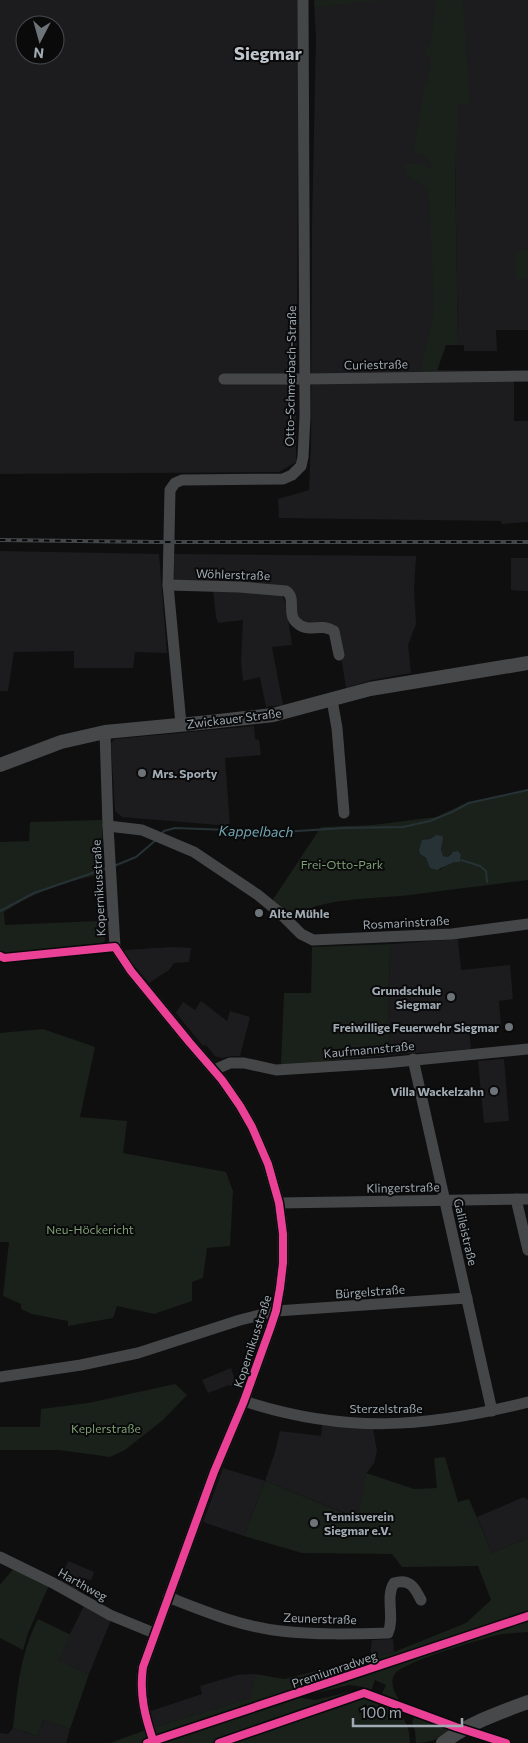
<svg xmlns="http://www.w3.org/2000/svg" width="528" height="1743" font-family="Commissioner,sans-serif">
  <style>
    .built { fill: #1c1c1e; fill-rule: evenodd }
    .green { fill: #1a201a; fill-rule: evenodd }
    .water { fill: #263235 }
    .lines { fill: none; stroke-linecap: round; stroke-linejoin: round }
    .stream { stroke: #263235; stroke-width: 2 }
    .minor { stroke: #444648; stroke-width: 11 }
    .major { stroke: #46484a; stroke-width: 14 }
    .rail-casing { stroke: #444749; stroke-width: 4 }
    .rail { stroke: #0a0a0b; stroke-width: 2; stroke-dasharray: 5.5; stroke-linecap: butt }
    .cycleway-casing { stroke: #0a0a0b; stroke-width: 11 }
    .cycleway { stroke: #ea4096; stroke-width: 8 }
    .poi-dot { fill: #6d7479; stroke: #0a0a0b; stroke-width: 2 }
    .labels { text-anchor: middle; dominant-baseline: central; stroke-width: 4; stroke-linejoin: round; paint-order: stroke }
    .street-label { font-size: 12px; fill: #9faab2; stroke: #0a0a0b }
    .poi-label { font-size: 12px; font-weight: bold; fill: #9faab2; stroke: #0a0a0b; text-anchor: start }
    .park-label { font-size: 12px; fill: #7d9f74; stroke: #0a0a0b }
    .water-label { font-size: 14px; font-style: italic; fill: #73a4b0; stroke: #0a0a0b }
    .district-label { font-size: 18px; font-weight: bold; fill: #c0c7ce; stroke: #0a0a0b }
  </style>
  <rect width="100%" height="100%" fill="#0f0f10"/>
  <!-- built -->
  <g class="built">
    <path d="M0,0H299L296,462L279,472L0,474ZM25,25H55V55H25Z"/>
    <path d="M314,0H528V251L516,252V279H528V330H496L497,351H464V345H458L455,164L437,370L514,371V421H528V528V522L502,524L501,521L279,518L278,499L309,490L311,444L312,223L316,38Z"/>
    <path d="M0,551L159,554L167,653L135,652L133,668H74V651L14,652L8,691H0Z"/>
    <path d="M174,554L416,556L414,589L416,624L408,645L411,673L372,680L346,688L337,630L297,622L292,593L174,582Z"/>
    <path d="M511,558H528V591L511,590Z"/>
    <path d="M213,589L281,593L286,604L292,645L272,647L283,705L266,707L260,677L243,681L241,662L243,620L218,623L216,617Z"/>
    <path d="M254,726L255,739L259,740L261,755L225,758L230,826L122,817L115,811L111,743L115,739Z"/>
    <path d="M458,939L461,970L510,965L513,999L499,1001L501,1027L469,1031L471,1049L390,1055L388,994L391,944Z"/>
    <path d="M173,947L191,948L189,962L174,963L169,970L149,983L125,954V950Z"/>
    <path d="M201,1001L227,1021L230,1011L250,1017L240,1056H231L222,1058L215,1056L206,1045L203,1046L176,1013L183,1002L195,1010Z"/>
    <path d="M504,1059L509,1121L484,1123L478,1061Z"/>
    <path d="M231,1368L235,1380L242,1382L240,1389L229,1385L208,1393L202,1380Z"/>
    <path d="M322,1425L373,1429L377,1451L374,1463L366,1474L360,1515H350L265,1481L244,1536L203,1522L223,1468L265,1481L275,1452L280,1431L321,1436Z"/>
    <path d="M524,1497L528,1500V1538L492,1553L477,1517Z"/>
    <path d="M68,1561L94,1572L91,1580L83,1579L77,1593L59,1583Z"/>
    <path d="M84,1606L111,1620L89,1674L57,1660Z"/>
    <path d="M393,1639L394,1652L370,1658L372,1640Z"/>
    <path d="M255,1674L252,1698L154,1727L151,1711L202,1694L200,1686L237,1675Z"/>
    <path d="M43,1720L70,1729L66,1743H0V1733L8,1734L13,1728L38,1736Z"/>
  </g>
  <!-- green -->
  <g class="green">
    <path d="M314,0H385L315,7Z"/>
    <path d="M436,0H463L470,104H457V133L455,164L458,345H446L437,371H421L434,309L429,196L426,186L406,175L404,164H421L432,169L428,158L413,152L425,87L428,81L431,57L426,55V48L430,45Z"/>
    <rect x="516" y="251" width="12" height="28"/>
    <path d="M528,789V880C489,885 450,890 410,895C377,899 318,897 292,918L272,901L321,827L373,825L436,817L468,802ZM434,836L442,843L441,852L443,856L448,857L451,853L461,855V860L458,862C451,861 445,866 440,870L423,856L419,849C422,842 422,841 430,839Z"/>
    <path d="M102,820L103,874C67,881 34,892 4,912L5,925L98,921V910L104,909L105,941L99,945L8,956L0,954V842L29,841L30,822Z"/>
    <path d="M391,944L388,994L390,1055L293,1064H281L284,993H311L312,947Z"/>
    <path d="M43,1029L95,1047L80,1117L127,1121L123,1153L226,1172L233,1191L230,1246L207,1248L203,1278L192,1282V1301L154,1314L117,1306L113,1318L68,1326V1321L32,1314L21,1309V1304L3,1296L9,1242H0V1033Z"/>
    <path d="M175,1384L187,1395L163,1420L125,1450L110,1457L59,1450H0V1427H40L41,1409L88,1403Z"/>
    <path d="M445,1457L458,1502L469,1499L492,1553L528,1538V1632C518,1633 507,1633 497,1635C480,1640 401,1662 394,1675C389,1685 397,1696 401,1704L381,1695L386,1685L375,1680L371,1691L363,1687L350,1685L312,1694V1691L364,1674L363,1670L285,1696L287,1700L297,1697L315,1700L353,1691L356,1692L215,1743H110L154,1727L251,1698L255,1674L284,1679L394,1652L466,1623L491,1600L478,1566L402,1567L392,1554L302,1553L244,1536L265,1481L349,1515H359L366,1473L414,1489L437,1488L434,1458Z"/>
    <path d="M13,1569L49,1585L28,1633L23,1650L0,1638V1585Z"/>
    <path d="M38,1619L71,1635L58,1660L89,1674L70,1729L43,1720L38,1736L13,1728C17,1691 20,1654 38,1619Z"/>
    <path d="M359,1695C388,1696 410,1714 410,1743H221Z"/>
    <path d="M415,1716H419L452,1729C442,1738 429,1743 416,1743L415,1731L412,1722Z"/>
  </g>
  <!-- water -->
  <path class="water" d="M436,835L442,836L443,838L441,850L443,856L448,857L453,852L458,851L461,855L460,862H454L437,870L430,868L426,858L420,854L419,849L422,840L430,839Z"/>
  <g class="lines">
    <!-- stream -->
    <g class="stream">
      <path d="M161,834L164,831L175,828L282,832L344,828L403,827L430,821L452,812L469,803L528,790"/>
      <path d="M461,860L480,866L486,871L487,882"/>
      <path d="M114,866L136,857L156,840"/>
      <path d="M0,911L34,893L107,868"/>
    </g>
    <!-- minor -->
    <g class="minor">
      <path d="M224,379H305L528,376"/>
      <path d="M168,585L240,587L286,591C297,598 286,614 297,623C309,634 319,622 334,631L339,655"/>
      <path d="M332,700L337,728L344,813"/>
      <path d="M181,724L168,585L170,490L175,483L182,480L283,479L292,475L301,466L303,457L305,416L303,0"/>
      <path d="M105,732L108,826L115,947L131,971L190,1043L222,1080L240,1106L252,1127L268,1164L279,1203L283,1234V1263L280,1288L276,1311L270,1329L244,1401L214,1472L143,1667C139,1694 145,1717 154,1743"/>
      <path d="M108,826L142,830L194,852L258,895L280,913L301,934L313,940L452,934L528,924"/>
      <path d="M413,1059L492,1411"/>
      <path d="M214,1070L230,1063H244L276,1070L385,1063L528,1049"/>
      <path d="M516,1199L528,1250"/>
      <path d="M279,1203L528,1199"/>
      <path d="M0,1377L81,1365L138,1353L240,1320L276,1311L467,1298"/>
      <path d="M244,1401C345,1434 427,1428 528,1402"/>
      <path d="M0,1557L53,1583L110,1615L154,1633"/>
      <path d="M168,1597C204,1611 242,1627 281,1631C316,1635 352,1634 388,1633C395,1617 385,1597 394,1583C410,1578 415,1588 421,1600"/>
    </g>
    <!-- major -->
    <g class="major">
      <path d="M0,765L61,742L105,732L210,722L273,715L370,689L528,663"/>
      <path d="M443,1743C469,1723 498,1713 528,1702"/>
    </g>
    <defs>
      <path id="rail" d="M0,540L156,542H528"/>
    </defs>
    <!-- rail casing -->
    <use href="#rail" class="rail-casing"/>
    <!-- rail -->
    <use href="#rail" class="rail"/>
    <defs>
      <g id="cycleway">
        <path d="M0,956L4,958L115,947L131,971L190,1043L222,1080L240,1106L252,1127L268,1164L279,1203L283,1234V1263L280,1288L276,1311L270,1329L244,1401L214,1472L143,1667C139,1694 145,1717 154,1743"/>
        <path d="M147,1743L528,1616"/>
        <path d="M219,1743L364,1693L456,1727L506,1743"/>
      </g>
    </defs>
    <!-- cycleway casing -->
    <use href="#cycleway" class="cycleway-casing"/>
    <!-- cycleway -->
    <use href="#cycleway" class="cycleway"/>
  </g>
  <!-- markers -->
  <g class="poi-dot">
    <circle cx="142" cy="773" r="5"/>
    <circle cx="259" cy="913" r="5"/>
    <circle cx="451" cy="997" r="5"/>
    <circle cx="509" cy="1027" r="5"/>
    <circle cx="494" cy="1091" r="5"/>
    <circle cx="314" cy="1523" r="5"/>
  </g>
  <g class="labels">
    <!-- street labels -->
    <g class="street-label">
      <text transform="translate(376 364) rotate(-1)">Curiestraße</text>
      <text transform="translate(290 376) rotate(-89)">Otto-Schmerbach-Straße</text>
      <text transform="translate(233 574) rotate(2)">Wöhlerstraße</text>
      <text transform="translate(234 718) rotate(-7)">Zwickauer Straße</text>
      <text transform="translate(98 888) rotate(-93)">Kopernikusstraße</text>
      <text transform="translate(406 922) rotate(-3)">Rosmarinstraße</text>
      <text transform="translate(369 1049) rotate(-5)">Kaufmannstraße</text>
      <text transform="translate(403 1187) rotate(-1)">Klingerstraße</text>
      <text transform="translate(466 1232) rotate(77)">Galileistraße</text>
      <text transform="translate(370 1291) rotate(-4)">Bürgelstraße</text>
      <text transform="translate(252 1341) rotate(-72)">Kopernikusstraße</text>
      <text x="386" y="1408">Sterzelstraße</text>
      <text transform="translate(83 1584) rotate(29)">Harthweg</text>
      <text transform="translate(320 1618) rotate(2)">Zeunerstraße</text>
      <text transform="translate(334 1669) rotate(-19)">Premiumradweg</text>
    </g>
    <!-- poi labels -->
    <g class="poi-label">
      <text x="152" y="773">Mrs. Sporty</text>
      <text x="269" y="913">Alte Mühle</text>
      <text x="441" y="990" text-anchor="end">Grundschule<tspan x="441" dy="14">Siegmar</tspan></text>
      <text x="499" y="1027" text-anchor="end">Freiwillige Feuerwehr Siegmar</text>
      <text x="484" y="1091" text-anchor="end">Villa Wackelzahn</text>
      <text x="324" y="1516">Tennisverein<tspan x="324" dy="14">Siegmar e.V.</tspan></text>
    </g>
    <!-- park labels -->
    <g class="park-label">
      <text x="342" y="864">Frei-Otto-Park</text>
      <text x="90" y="1229">Neu-Höckericht</text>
      <text x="106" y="1428">Keplerstraße</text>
    </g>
    <!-- water labels -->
    <g class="water-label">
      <text transform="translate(256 831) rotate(1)">Kappelbach</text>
    </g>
    <!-- district labels -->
    <g class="district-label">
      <text x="268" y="53">Siegmar</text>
    </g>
  </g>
  <!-- north arrow -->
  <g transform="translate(40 40) rotate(186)"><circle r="24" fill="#0a0a0b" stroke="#464a4e"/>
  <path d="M0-4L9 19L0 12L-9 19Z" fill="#6d7479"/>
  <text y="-8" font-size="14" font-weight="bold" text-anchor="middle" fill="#9faab2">N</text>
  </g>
  <!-- scale -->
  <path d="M353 1718v8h109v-8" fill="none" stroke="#9faab2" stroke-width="2.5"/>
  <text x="360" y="1718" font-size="15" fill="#9faab2" stroke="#0a0a0b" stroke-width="4" paint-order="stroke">100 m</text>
</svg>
